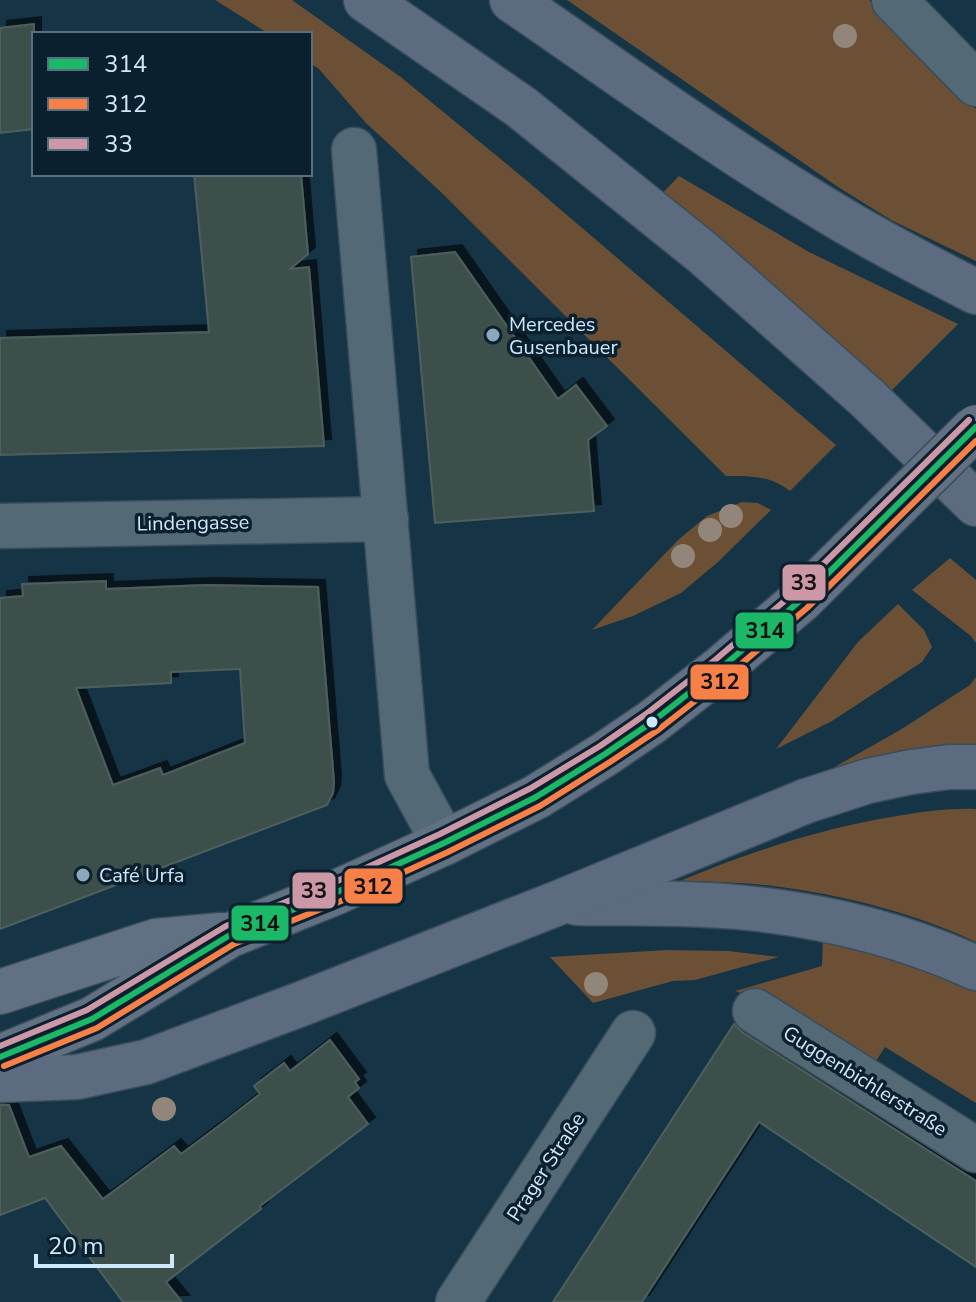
<svg xmlns="http://www.w3.org/2000/svg" width="976" height="1302" font-family="'Nunito Sans',sans-serif">
  <style>
    .green { fill: #6c5036 }
    .building { fill: #3e504c; stroke: #4e5f5d; stroke-width: 2; fill-rule: evenodd; filter: url(#shadow) }
    .lines { fill: none; stroke-linecap: round; stroke-linejoin: round }
    .street-casing { stroke: #394d5b; stroke-width: 47 }
    .primary-casing { stroke: #394d5b; stroke-width: 47 }
    .highway-casing { stroke: #394d5b; stroke-width: 47 }
    .street { stroke: #546976; stroke-width: 44 }
    .primary { stroke: #617082; stroke-width: 44 }
    .highway { stroke: #5c6b7f; stroke-width: 44 }
    .primary-bridge-casing { stroke: #394d5b; stroke-width: 47; stroke-linecap: butt }
    .primary-bridge { stroke: #617082; stroke-width: 44 }
    .bus-1-casing { stroke: #0b202e; stroke-width: 12 }
    .bus-2-casing { stroke: #0b202e; stroke-width: 12 }
    .bus-3-casing { stroke: #0b202e; stroke-width: 12 }
    .bus-1 { stroke: #1ab867; stroke-width: 6 }
    .bus-2 { stroke: #f78048; stroke-width: 6 }
    .bus-3 { stroke: #cd98a5; stroke-width: 6 }
    .tree { fill: #918679 }
    .poi-dot { fill: #8da8bc; stroke: #0b202e; stroke-width: 3 }
    .bus-dot { fill: #cde7fb; stroke: #0b202e; stroke-width: 3 }
    .labels { text-anchor: middle; dominant-baseline: central; stroke-width: 7; stroke-linejoin: round; paint-order: stroke }
    .poi-label { font-size: 20px; fill: #cde7fb; stroke: #0b202e; text-anchor: start }
    .street-label { font-size: 20px; fill: #cde7fb; stroke: #0b202e }
    .line-badge { stroke: #0b202e; stroke-width: 3 }
    .pale-badge-label { font-size: 22px; text-anchor: middle; font-weight: bold; fill: #111 }
  </style>
  <defs>
    <filter id="shadow"><feDropShadow dx="7" dy="-7" stdDeviation="0" flood-color="#0009"/></filter>
  </defs>
  <rect width="100%" height="100%" fill="#153446"/>
  <!-- green -->
  <g class="green">
    <path d="M215,0H292L402,78L526,180L836,445L790,491C770,475 749,476 726,476L443,194L366,123L319,69L310,63V34H269Z"/>
    <path d="M567,0H869L976,109V261L891,220L838,187Z"/>
    <path d="M679,176L809,252L958,324L876,406L648,208Z"/>
    <path d="M742,502L758,503L771,510L718,562L681,593L633,616L592,630L678,540L707,516Z"/>
    <path d="M950,558L976,580V643L971,636L912,590Z"/>
    <path d="M898,604L924,630L932,647L922,662L832,721L776,749L858,642Z"/>
    <path d="M976,677V760L810,781L900,730L970,685Z"/>
    <path d="M976,809V942C912,912 843,895 773,886C743,882 711,882 680,881C752,851 825,827 903,815C927,811 952,808 976,809Z"/>
    <path d="M823,937L850,942L976,987V1103L885,1047L874,1064L781,1006L735,991L822,966Z"/>
    <path d="M667,950L728,951L779,957L695,980L673,981L593,1003L550,957Z"/>
  </g>
  <!-- building -->
  <g class="building">
    <path d="M34,24V129L0,133V28Z"/>
    <path d="M194,174H301L308,254L290,269L309,267L324,446L0,455V338L209,332Z"/>
    <path d="M455,252L558,399L576,385L607,426L588,440L594,511L435,523L411,257Z"/>
    <path d="M106,581V589L207,585L318,587L334,782L333,793L327,805L0,929V598L23,596L22,584ZM240,669L245,743L163,775L160,768L113,785L76,688L171,683V672Z"/>
    <path d="M734,1024L742,1032L976,1181V1267L759,1122L642,1302H553Z"/>
    <path d="M330,1040L359,1079L355,1082L359,1088L348,1097L368,1124L260,1206L261,1209L166,1282L182,1302H123L45,1198L0,1215V1105H9L29,1157L61,1146L103,1199L174,1146L181,1154L220,1125L260,1094L254,1086L284,1063L290,1071Z"/>
  </g>
  <g class="lines">
    <defs>
      <g id="street">
        <path d="M894,0L976,84"/>
        <path d="M354,150L407,775L444,843"/>
        <path d="M0,526L386,519"/>
        <path d="M755,1011L976,1150"/>
        <path d="M458,1302L633,1033"/>
      </g>
      <g id="primary">
        <path d="M0,992L156,941L221,935"/>
        <path d="M0,1057L92,1019L230,935L337,892L444,843L536,797L605,754L652,722L721,668L801,600"/>
      </g>
      <g id="highway">
        <path d="M366,0L521,107L703,253L867,398L976,504"/>
        <path d="M512,0C614,70 715,143 821,207C871,238 923,265 976,292"/>
        <path d="M577,903C633,904 691,902 747,908C827,916 903,935 976,968"/>
        <path d="M0,1080L77,1077L146,1062L301,1004L558,903L806,801L868,781L911,772L949,767H976"/>
      </g>
    </defs>
    <!-- street casing -->
    <use href="#street" class="street-casing"/>
    <!-- primary casing -->
    <use href="#primary" class="primary-casing"/>
    <!-- highway casing -->
    <use href="#highway" class="highway-casing"/>
    <!-- street -->
    <use href="#street" class="street"/>
    <!-- primary -->
    <use href="#primary" class="primary"/>
    <!-- highway -->
    <use href="#highway" class="highway"/>
    <defs>
      <path id="primary-bridge" d="M801,600L976,427"/>
    </defs>
    <!-- primary-bridge casing -->
    <use href="#primary-bridge" class="primary-bridge-casing"/>
    <!-- primary-bridge -->
    <use href="#primary-bridge" class="primary-bridge"/>
    <defs>
      <path id="bus-1" d="M0,1057L92,1019L230,935L337,892L444,843L536,797L605,754L652,722L721,668L801,600L976,427"/>
      <path id="bus-2" d="M4,1066L97,1028L234,944L341,901L448,852L540,806L610,762L658,730L727,676L807,608L976,441"/>
      <path id="bus-3" d="M0,1046L87,1010L226,926L333,883L440,834L531,788L600,746L646,714L715,660L794,593L969,420"/>
    </defs>
    <!-- bus-1 casing -->
    <use href="#bus-1" class="bus-1-casing"/>
    <!-- bus-2 casing -->
    <use href="#bus-2" class="bus-2-casing"/>
    <!-- bus-3 casing -->
    <use href="#bus-3" class="bus-3-casing"/>
    <!-- bus-1 -->
    <use href="#bus-1" class="bus-1"/>
    <!-- bus-2 -->
    <use href="#bus-2" class="bus-2"/>
    <!-- bus-3 -->
    <use href="#bus-3" class="bus-3"/>
  </g>
  <!-- trees -->
  <g class="tree">
    <circle cx="845" cy="36" r="12"/>
    <circle cx="731" cy="516" r="12"/>
    <circle cx="710" cy="530" r="12"/>
    <circle cx="683" cy="556" r="12"/>
    <circle cx="596" cy="984" r="12"/>
    <circle cx="164" cy="1109" r="12"/>
  </g>
  <!-- markers -->
  <g class="poi-dot">
    <circle cx="493" cy="335" r="8"/>
    <circle cx="83" cy="875" r="8"/>
  </g>
  <circle class="bus-dot" cx="652" cy="722" r="7"/>
  <g class="labels">
    <!-- poi labels -->
    <g class="poi-label">
      <text x="509" y="324">Mercedes<tspan x="509" dy="23">Gusenbauer</tspan></text>
      <text x="99" y="875">Café Urfa</text>
    </g>
    <!-- street labels -->
    <g class="street-label">
      <text transform="translate(193 523) rotate(-1)">Lindengasse</text>
      <text transform="translate(865 1081) rotate(32)">Guggenbichlerstraße</text>
      <text transform="translate(546 1167) rotate(-57)">Prager Straße</text>
    </g>
  </g>
  <g class="line-badge">
    <rect x="781" y="563" width="46" height="39" rx="8" fill="#cd98a5"/>
    <rect x="734" y="611" width="61" height="39" rx="8" fill="#1ab867"/>
    <rect x="689" y="663" width="61" height="38" rx="8" fill="#f78048"/>
    <rect x="343" y="867" width="61" height="38" rx="8" fill="#f78048"/>
    <rect x="291" y="871" width="46" height="39" rx="8" fill="#cd98a5"/>
    <rect x="230" y="904" width="60" height="38" rx="8" fill="#1ab867"/>
  </g>
  <g class="pale-badge-label">
    <text x="804" y="590">33</text>
    <text x="765" y="638">314</text>
    <text x="720" y="689">312</text>
    <text x="373" y="894">312</text>
    <text x="314" y="898">33</text>
    <text x="260" y="931">314</text>
  </g>
  <!-- legend -->
  <rect x="32" y="32" width="280" height="144" fill="#0b202e" stroke="#597080" stroke-width="2"/>
  <rect x="48" y="58" width="40" height="12" fill="#1ab867" stroke="#597080" stroke-width="2"/>
  <text x="104" y="72" font-size="24" fill="#cde7fb">314</text>
  <rect x="48" y="98" width="40" height="12" fill="#f78048" stroke="#597080" stroke-width="2"/>
  <text x="104" y="112" font-size="24" fill="#cde7fb">312</text>
  <rect x="48" y="138" width="40" height="12" fill="#cd98a5" stroke="#597080" stroke-width="2"/>
  <text x="104" y="152" font-size="24" fill="#cde7fb">33</text>
  <!-- scale -->
  <path d="M36 1254v12h136v-12" fill="none" stroke="#cde7fb" stroke-width="4"/>
  <text x="48" y="1254" font-size="24" fill="#cde7fb" stroke="#0b202e" stroke-width="6" paint-order="stroke">20 m</text>
</svg>
